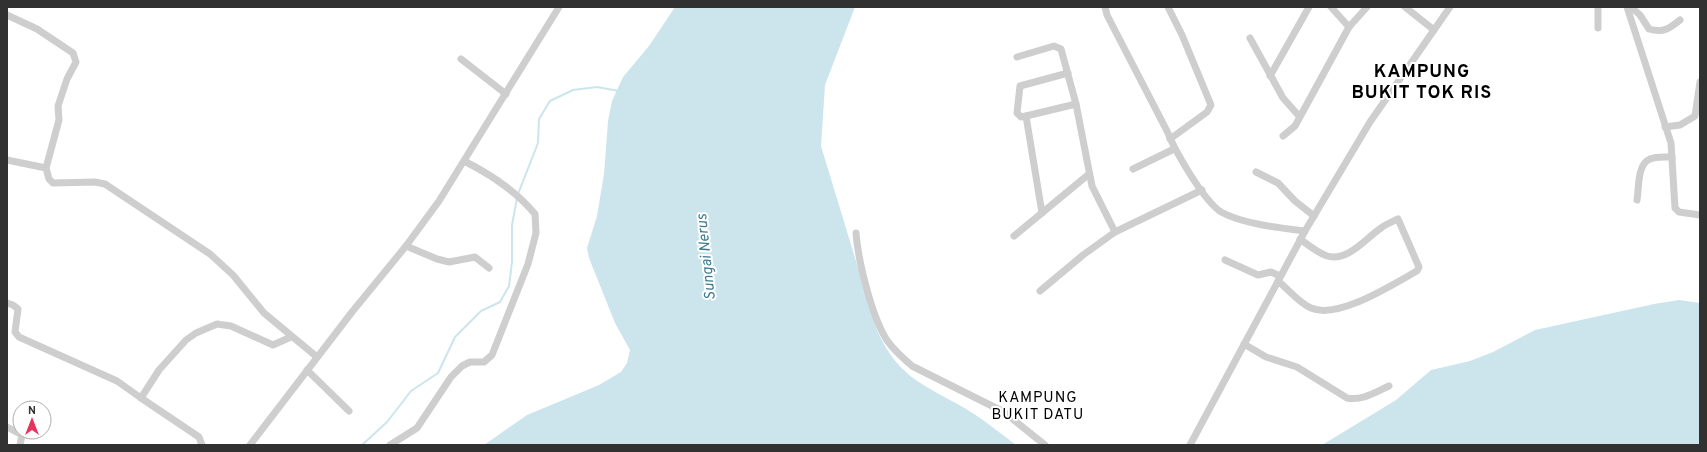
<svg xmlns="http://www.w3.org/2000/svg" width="1707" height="452" font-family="Overpass,sans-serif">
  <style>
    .water { fill: #cce5ed }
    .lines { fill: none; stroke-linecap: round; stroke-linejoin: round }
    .stream { stroke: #cce5ed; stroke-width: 2 }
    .minor { stroke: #cecece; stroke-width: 7 }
    .labels { text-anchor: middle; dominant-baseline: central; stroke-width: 4; stroke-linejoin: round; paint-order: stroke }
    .water-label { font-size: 15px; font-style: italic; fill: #3b7a8e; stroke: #fff }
    .neighbourhood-label { font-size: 15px; letter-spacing: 1px; fill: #000; stroke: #fff }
    .district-label { font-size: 18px; font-weight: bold; letter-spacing: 1px; fill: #000; stroke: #fff }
  </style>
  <rect width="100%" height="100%" fill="#fff"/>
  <!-- water -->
  <g class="water">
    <path d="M675,7H855L825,85L821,146L877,330C899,381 929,386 971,412C987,422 1001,434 1016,445H484L527,415L599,385L621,372L627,363L630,350L615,323L589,258L587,248L597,216L604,174L608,121L612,101L623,77L649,46Z"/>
    <path d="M1679,300L1700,303V445H1322L1396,400L1431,370L1470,361L1493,352L1535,330L1654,304Z"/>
  </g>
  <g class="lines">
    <!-- stream -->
    <g class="stream">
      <path d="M518,194L538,143L539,119L550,101L573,90L597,87L619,91"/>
      <path d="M362,445L387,422L411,391L438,373L455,337L481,311L500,302L509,286L512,262V225L517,198"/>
    </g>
    <!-- minor -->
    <g class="minor">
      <path d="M1105,7L1107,15L1167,131C1175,151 1203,200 1221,212C1243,224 1280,228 1305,231"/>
      <path d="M1168,7L1182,35L1211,105L1207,112L1170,139"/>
      <path d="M1331,7L1349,27"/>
      <path d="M1405,7L1434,30"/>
      <path d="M1627,7L1671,143L1675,208L1679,212L1700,215"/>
      <path d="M1631,7L1640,15L1649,29C1663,33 1669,29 1680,20"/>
      <path d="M7,15L37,29L73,53L76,62L67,79L58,106L59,120L46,168"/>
      <path d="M1598,28V7"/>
      <path d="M1250,38L1283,98L1299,116"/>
      <path d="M1017,57L1054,46L1061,49L1076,104L1092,186L1115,232"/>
      <path d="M461,59L506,94"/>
      <path d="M1068,73L1020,86L1017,113L1021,117L1026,116L1076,104"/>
      <path d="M1270,76L1309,7"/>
      <path d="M1026,116L1042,213"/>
      <path d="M1665,127L1680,125L1695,116L1700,82"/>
      <path d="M1283,136L1295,126L1349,27L1367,7"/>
      <path d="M7,160L46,168L49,179L53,183L95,182L105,184L210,254L233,275L264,313L317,357"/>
      <path d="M1133,169L1174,149"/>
      <path d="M1256,172L1278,183L1295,201L1314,216"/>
      <path d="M1637,200C1639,189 1637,164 1650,159C1656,156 1665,157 1672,157"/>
      <path d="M856,233C858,260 871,313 885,337C891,348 903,358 912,366L1004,412L1045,445"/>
      <path d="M1014,236L1089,174"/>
      <path d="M406,246L437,259L449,262L475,257L489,268"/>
      <path d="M1225,260L1258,275L1271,272L1280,276"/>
      <path d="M1278,281C1288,289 1299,303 1311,308C1338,320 1393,284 1417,271L1419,267L1398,219C1392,222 1386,224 1381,228C1366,238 1348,262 1327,256C1318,253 1308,245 1300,239"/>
      <path d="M1040,291L1083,255L1115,232L1202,190"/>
      <path d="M7,303L13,305L18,309L15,332L19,337L117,381L141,398L159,370L186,340L196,333L217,324L231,326L273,345L291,337"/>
      <path d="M1244,344L1266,357L1297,367L1347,398C1362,401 1376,392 1389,386"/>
      <path d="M307,370L349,411"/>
      <path d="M141,398L199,437L202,445"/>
      <path d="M7,427L22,435L20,445"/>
      <path d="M250,445L352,312L406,246L439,201L559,7"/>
      <path d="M390,445L417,428L451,377L462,366L470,362H484L492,355L528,264L536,233L535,214C516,191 490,174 464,161"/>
      <path d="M1190,445L1305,231L1370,122L1450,7"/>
    </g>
  </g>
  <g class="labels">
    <!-- water labels -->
    <g class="water-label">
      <text transform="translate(707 257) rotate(-96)">Sungai Nerus</text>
    </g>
    <!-- neighbourhood labels -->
    <g class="neighbourhood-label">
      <text x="1038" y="398">KAMPUNG<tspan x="1038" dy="17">BUKIT DATU</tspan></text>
    </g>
    <!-- district labels -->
    <g class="district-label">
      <text x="1422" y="72">KAMPUNG<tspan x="1422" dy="21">BUKIT TOK RIS</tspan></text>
    </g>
  </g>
  <!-- border -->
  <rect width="1707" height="452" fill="none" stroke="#313131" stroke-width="16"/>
  <!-- north arrow -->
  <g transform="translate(32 420)"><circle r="19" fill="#ffffff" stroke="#adadad"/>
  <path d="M0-3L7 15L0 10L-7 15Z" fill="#e7335b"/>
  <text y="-6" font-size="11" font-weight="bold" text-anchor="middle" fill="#313131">N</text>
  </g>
</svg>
